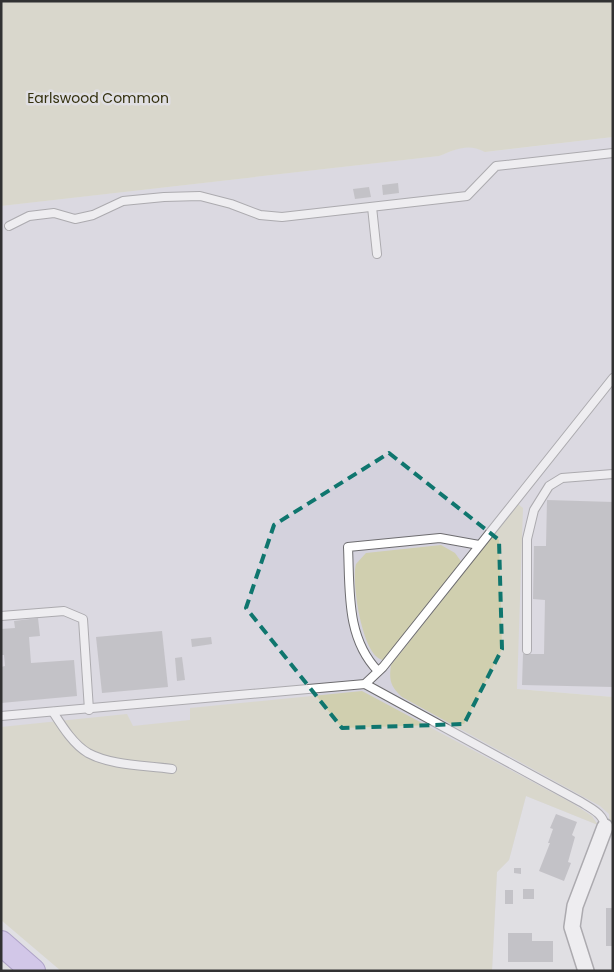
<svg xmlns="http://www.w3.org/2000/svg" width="614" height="972" font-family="Poppins,sans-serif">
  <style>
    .built { fill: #d4d2dd }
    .green { fill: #d0cfaf }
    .building { fill: #a1a0a4 }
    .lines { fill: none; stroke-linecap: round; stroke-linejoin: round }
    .service-casing { stroke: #6d6c6f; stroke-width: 10 }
    .minor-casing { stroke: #6d6c6f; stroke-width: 18 }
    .primary-casing { stroke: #735ba4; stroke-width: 26 }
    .service { stroke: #fff; stroke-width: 8 }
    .minor { stroke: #fff; stroke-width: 15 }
    .primary { stroke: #c1aaee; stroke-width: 24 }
    .marked { fill: none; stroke: #0f766e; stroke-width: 4; stroke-dasharray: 10 6; stroke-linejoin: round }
    .labels { text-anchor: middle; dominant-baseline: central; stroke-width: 5; stroke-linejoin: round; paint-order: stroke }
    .park-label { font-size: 14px; fill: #34310f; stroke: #e0dfe3 }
  </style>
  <rect width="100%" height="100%" fill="#e0dfe3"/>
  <!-- built -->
  <path class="built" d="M613,137V697L531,690L613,749V831L526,796L509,860L497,872L492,971L1,877V206L439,156L459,148L475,146L486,152Z"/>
  <!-- green -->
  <g class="green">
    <path d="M1,1H613V137L485,152C468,143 457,149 439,156L1,206Z"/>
    <path d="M518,504L523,508L517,689L613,697V831L610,830L609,814L600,806L402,697C390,686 389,680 391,665Z"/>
    <path d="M441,545L455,553L465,567L384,660C362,660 351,580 356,564L366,553Z"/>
    <path d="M362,691L572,803L592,816L598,825L526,796L509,860L497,872L492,971H61L1,920V727L127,714L133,726L190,720V708Z"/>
  </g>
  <!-- building -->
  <g class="building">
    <path d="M398,183L399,193L383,195L382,185Z"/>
    <path d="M369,187L371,197L355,199L353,189Z"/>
    <path d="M547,500L613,502V687L522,685L523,654H544L545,600L533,599L534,546H546Z"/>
    <path d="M38,618L40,636L29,637L31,663L74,660L77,696L1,703V667L5,666L4,655H1V629L15,628L14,621Z"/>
    <path d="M162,631L168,687L102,693L96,637Z"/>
    <path d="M211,637L212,644L192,647L191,639Z"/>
    <path d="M182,657L185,680L177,681L175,658Z"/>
    <path d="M556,814L577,822L572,835L575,837L568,862L571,863L564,881L539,871L550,843H548L553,829L550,828Z"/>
    <path d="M514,868H521V874L514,873Z"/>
    <rect x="523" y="889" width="11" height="10"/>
    <rect x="505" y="890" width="8" height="14"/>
    <rect x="606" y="908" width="7" height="38"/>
    <path d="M508,933H532V941H553V962H508Z"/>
  </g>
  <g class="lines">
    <defs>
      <g id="service">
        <path d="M372,207L377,254"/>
        <path d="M9,226L29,216L54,213L75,219L93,215L123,201L164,197L200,196L231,204L260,215L282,217L467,196L496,166L613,153"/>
        <path d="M1,616L64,611L83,619L89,710"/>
        <path d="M527,650V539L534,510L549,486L562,478L613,474"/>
        <path d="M378,671C346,638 350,591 348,547L440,538L479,545"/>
        <path d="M365,684L581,802C592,809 604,814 605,827"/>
        <path d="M53,712C62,726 73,744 88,753C112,766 146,765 172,769"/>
        <path d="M1,716L365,684L383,667L613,378"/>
      </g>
      <path id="minor" d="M586,971L572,927L575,906L605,827"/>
      <path id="primary" d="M1,943L33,971"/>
    </defs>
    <!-- service casing -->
    <use href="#service" class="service-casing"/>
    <!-- minor casing -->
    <use href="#minor" class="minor-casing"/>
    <!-- primary casing -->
    <use href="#primary" class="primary-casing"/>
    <!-- service -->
    <use href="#service" class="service"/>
    <!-- minor -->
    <use href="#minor" class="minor"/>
    <!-- primary -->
    <use href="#primary" class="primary"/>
  </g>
  <!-- marked area -->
  <path d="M0 0H614V972H0ZM389,453L499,540L502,649L464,724L342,728L246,608L274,525Z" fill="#e0dfe3" fill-opacity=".55" fill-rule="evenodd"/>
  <path class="marked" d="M389,453L499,540L502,649L464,724L342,728L246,608L274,525Z"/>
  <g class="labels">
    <!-- park labels -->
    <g class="park-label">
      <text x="98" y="98">Earlswood Common</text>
    </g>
  </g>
  <!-- border -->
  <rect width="614" height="972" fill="none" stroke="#313132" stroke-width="5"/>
</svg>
